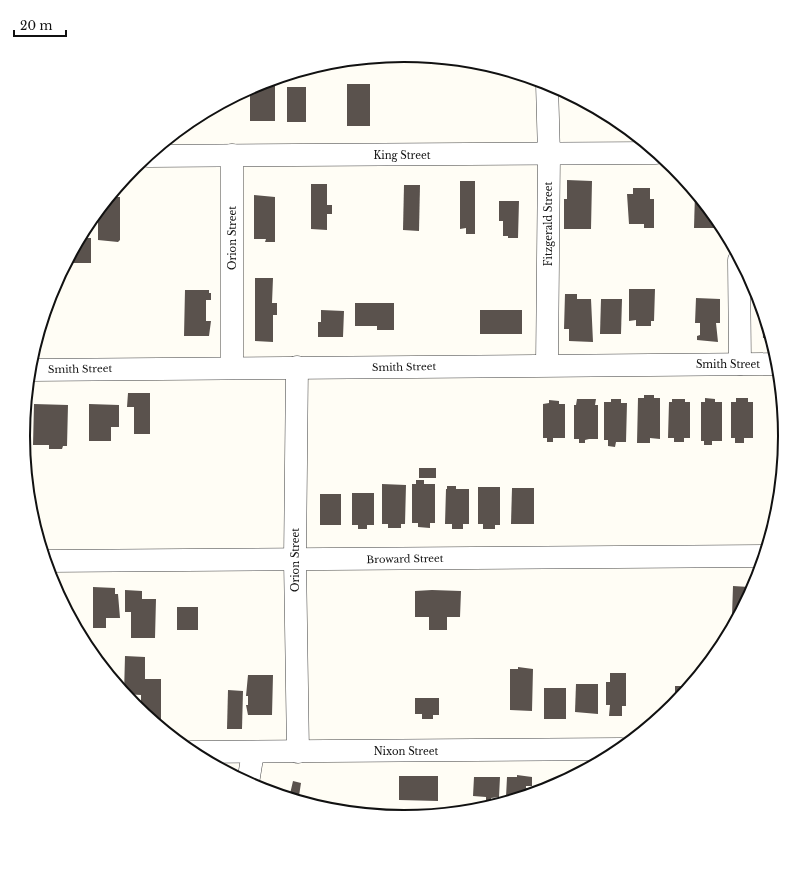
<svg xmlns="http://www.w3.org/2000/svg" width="808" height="873" font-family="'Libre Baskerville',serif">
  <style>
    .building { fill: #5a524d }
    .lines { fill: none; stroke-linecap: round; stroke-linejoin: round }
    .minor-casing { stroke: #444; stroke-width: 23 }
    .minor { stroke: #fff; stroke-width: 22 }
    .labels { text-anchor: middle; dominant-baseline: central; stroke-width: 4; stroke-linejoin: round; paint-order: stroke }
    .street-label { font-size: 10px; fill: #111; stroke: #fff }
    .rim { fill: none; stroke: #111; stroke-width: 2 }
  </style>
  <rect width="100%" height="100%" fill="#fffdf5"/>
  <!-- building -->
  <g class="building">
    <rect x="347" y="84" width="23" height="42"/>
    <path d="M256,86H275V121H250V89Z"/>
    <rect x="287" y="87" width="19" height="35"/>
    <path d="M567,180L592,181L591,229H564V199H567Z"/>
    <path d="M460,181H475V234H466V228L460,229Z"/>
    <path d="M311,184H327V205H332V214H327V230L311,229Z"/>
    <path d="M404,185H420L419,231L403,230Z"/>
    <path d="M633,188H650V199H654V228H644V224H629L627,194H633Z"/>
    <path d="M695,193L721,225L722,228H694Z"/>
    <path d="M254,195L275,197V242H265L266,239H254Z"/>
    <path d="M110,197H120V240L118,242L98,240V211Z"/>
    <path d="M499,201H519L518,238H508V236H503V221H499Z"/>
    <path d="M80,238H91V263H68Z"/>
    <path d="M255,278H273L272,303H277V315H273V342L255,341Z"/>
    <path d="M629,289H655L654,321H651V326H636V320L629,321Z"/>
    <path d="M185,290H209V293H211V300H206V321H211L209,336H184Z"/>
    <path d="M565,294H577V299H591L593,342L569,341V329H564Z"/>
    <path d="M696,298L720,299V323H716L718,342L697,340V336L700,335V323H695Z"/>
    <path d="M601,299H622L621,334H600Z"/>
    <path d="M355,303H394V330H377V326H355Z"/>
    <path d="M321,310L344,311L343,337H318V322H321Z"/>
    <rect x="480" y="310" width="42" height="24"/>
    <path d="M762,311L770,338H763Z"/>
    <path d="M128,393H150V434H134V407H127Z"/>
    <path d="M644,395H654V398H660V439L650,438V443H637L638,398H644Z"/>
    <path d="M705,398L715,399V402H722V441H712V445H704V441H701V402H705Z"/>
    <path d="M736,398H748V402H753V438H744V443H735V438H731V402H736Z"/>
    <path d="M577,399H596L595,405H598V439H589L585,440V443H579V439H574V405H576Z"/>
    <path d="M611,399H621V403H627L626,442H616L615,447L608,446V440H604V402H611Z"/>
    <path d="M672,399H685V402H690V438H684V442H674V438H668L669,402H672Z"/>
    <path d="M549,400L559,401V404H565V438H553V442H547V438H543V404L549,403Z"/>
    <path d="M34,404L68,405L67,446H63L62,449H49V445H33Z"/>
    <path d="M89,404L119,405V427H111V441H89Z"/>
    <path d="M26,408H31L30,430H24Z"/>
    <rect x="419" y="468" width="17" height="10"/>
    <path d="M416,480H424V484H435V523H430V528L418,527V523H412V484H416Z"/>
    <path d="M382,484L406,485L405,524H401V528H388V524H382Z"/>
    <path d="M447,486H456V489H469V524H463V529H452V524H445L446,489H447Z"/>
    <path d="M478,487H500V525H495V529H483V524H478Z"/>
    <path d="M512,488H534V524H511Z"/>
    <path d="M352,493H374V525H367V529H358V525H352Z"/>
    <rect x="320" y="494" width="21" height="31"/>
    <path d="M749,585H754L738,616H732L733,586L749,587Z"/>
    <path d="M93,587L115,588V594H118L120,618H106V628H93Z"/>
    <path d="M125,590L142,591V599H156L155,638H131V612H125Z"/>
    <path d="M432,590L461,591L460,617H447V630H429V617H415V591Z"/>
    <rect x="177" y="607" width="21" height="23"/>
    <path d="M125,656L145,657V679H161V723H156L141,711V695L124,694Z"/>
    <path d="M518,667L533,669L532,711L510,710V669H518Z"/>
    <path d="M610,673H626V706H622V716H609L610,705H606V682H610Z"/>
    <path d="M248,675H273L272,715H248L246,705H248V696H246Z"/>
    <path d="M576,684H598V714L575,712Z"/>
    <path d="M675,686H690L675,704Z"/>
    <rect x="544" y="688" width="22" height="31"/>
    <path d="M228,690L243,691L242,729H227Z"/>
    <path d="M415,698H439V715H433V719H422V714H415Z"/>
    <path d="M517,775L532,777V786H526V788H532V794L520,797H506L507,777H517Z"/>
    <path d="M399,776H438V801L399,800Z"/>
    <path d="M474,777H500L499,797L491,798V806L486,808V797L473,796Z"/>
    <path d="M293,781L301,783L299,796L306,798L305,803L278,794L279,792L290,794Z"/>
    <path d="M353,806L387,813L386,816L352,812Z"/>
  </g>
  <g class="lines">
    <defs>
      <g id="minor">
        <path d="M547,84L549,155L547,365"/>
        <path d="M232,155V368"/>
        <path d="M148,156L656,153"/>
        <path d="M739,260L740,364"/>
        <path d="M297,367L295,560L298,752"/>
        <path d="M30,370L778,364"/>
        <path d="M46,561L764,556"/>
        <path d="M191,752L621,749"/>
        <path d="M248,783L253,752"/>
      </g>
    </defs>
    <!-- minor casing -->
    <use href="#minor" class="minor-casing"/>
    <!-- minor -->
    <use href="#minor" class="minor"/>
  </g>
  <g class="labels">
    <!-- street labels -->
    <g class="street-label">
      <text x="402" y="155">King Street</text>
      <text transform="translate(548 224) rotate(-90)">Fitzgerald Street</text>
      <text transform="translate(232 238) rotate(-90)">Orion Street</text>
      <text x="728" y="364">Smith Street</text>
      <text transform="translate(404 367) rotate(-1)">Smith Street</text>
      <text transform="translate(80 369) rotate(-1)">Smith Street</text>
      <text transform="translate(405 559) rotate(-1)">Broward Street</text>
      <text transform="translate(295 560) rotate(-90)">Orion Street</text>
      <text x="406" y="751">Nixon Street</text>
    </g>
  </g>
  <!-- crop -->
  <path d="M0 0H808V873H0ZM30 436a374 374 0 1 1 748 0a374 374 0 1 1-748 0Z" fill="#fff" fill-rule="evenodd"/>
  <path class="rim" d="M30 436a374 374 0 1 1 748 0a374 374 0 1 1-748 0Z"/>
  <!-- scale -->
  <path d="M14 30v6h52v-6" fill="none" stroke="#111111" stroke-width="2"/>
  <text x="20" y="30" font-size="12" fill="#111111" stroke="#ffffff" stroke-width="3" paint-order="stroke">20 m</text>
</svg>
